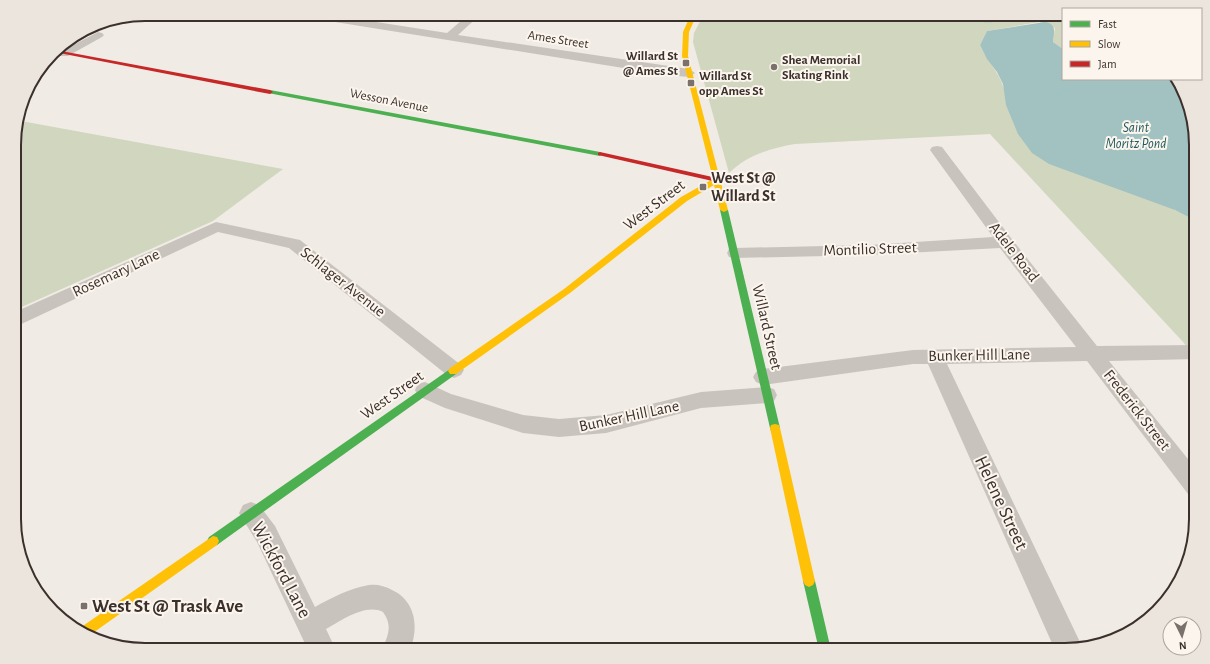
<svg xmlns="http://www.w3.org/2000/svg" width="1210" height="664" font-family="'Alegreya Sans',sans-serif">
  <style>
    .green { fill: #d1d6bf }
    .water { fill: #a1c2c1 }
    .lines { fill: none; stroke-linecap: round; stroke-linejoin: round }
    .street { fill: #c9c3be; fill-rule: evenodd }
    .fast { fill: #4caf50; fill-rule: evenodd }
    .slow { fill: #ffc107; fill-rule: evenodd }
    .jam { fill: #c62828; fill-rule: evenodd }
    .poi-dot { fill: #7a716c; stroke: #fbf5ee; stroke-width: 1.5 }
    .labels { text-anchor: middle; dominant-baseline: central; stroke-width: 4; stroke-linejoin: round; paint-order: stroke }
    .far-street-label { font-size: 13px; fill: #3b302b; stroke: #fbf5ee }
    .far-poi-label { font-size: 13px; font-weight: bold; fill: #3b302b; stroke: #fbf5ee; text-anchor: start }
    .far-water-label { font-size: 14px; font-style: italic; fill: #1f5a5e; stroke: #fbf5ee }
    .poi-label { font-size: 16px; font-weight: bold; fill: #3b302b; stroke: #fbf5ee; text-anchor: start }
    .street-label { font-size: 16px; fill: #3b302b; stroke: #fbf5ee }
    .near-street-label { font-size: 19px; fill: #3b302b; stroke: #fbf5ee }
    .near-poi-label { font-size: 19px; font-weight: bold; fill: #3b302b; stroke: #fbf5ee; text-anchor: start }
    .rim { fill: none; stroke: #3b302b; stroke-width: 2 }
  </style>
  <rect width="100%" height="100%" fill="#f0ebe5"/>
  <!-- green -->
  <g class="green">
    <path d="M704,14H967L968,16L1063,14V49L1053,42L1055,28L1039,22L987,31L980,45C990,66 1007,80 1006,105L1175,210L1196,221V360L1184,343L990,134L795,144C771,148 747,155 729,173L693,42L694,33Z"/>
    <path d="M18,119L21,121L283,169L213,221L15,310V128Z"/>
  </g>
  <!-- water -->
  <g class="water">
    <path d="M967,14H1027C1008,17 983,31 967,14Z"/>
    <path d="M1045,22C1057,24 1054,32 1053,42L1063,49V79L1176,80L1196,137V221L1175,210L1049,164L1032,153L1018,134L1006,105L1003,84L997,72L987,59L980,45L987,31Z"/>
  </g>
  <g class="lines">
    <!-- street -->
    <g class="street">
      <path d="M299,14H325L447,33L469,14H481L458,35L689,69L695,73L689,77L667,75L304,17Z"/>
      <path d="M98,32L102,33L104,35L102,37L68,56H60L58,53Z"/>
      <path d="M937,146L942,147L1011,238L1097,346L1196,345V359L1109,361L1196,469V497L1188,494L1087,361L947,364L1079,640L1081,647L1073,650H1055L928,364H913L763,385L756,382L753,377L756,372L763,369L913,350L1076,347L1000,248L869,255L735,258L729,257L727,253L729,249L735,248L869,245L993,237L930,150L932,147Z"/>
      <path d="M216,222L300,240L461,365L464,370L461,375L454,378L447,375L289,248L218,232L15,327V312Z"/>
      <path d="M425,382L451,394L523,415L559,419L606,415L701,392L767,387L774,389L777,395L774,401L767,403L701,408L606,433L559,437L523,433L445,408L418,396L415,390L418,384Z"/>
      <path d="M251,502L259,505L275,526L315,607C331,598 350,588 369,585C377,584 385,586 392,590C416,601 419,628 410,650H382C388,635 393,626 383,612C365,603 341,621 326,629L336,650H308L257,542L239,513L243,505Z"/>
    </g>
    <!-- fast -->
    <g class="fast">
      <path d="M270,90L600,152L603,154L600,156L268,93L267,92Z"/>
      <path d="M721,208H724L728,210L780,428L779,431L775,432L771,431L770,428L720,210Z"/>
      <path d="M453,367L456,368L458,371L456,374L217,545L213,546L209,545L207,541L209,537Z"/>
      <path d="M809,575L813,577L815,581L831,650H819L803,581L805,577Z"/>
    </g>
    <!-- slow -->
    <g class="slow">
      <path d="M691,14H697L689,32L688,56L728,210L724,212L720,210L714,185L687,201L570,293L456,374H450L448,371L450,368L564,289L681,197L713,179L682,56L683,32Z"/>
      <path d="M775,424L779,425L780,428L815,581L813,585L809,587L805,585L803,581L770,428L771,425Z"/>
      <path d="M213,536L217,537L219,541L217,545L90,635L80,633L77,630Z"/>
    </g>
    <!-- jam -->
    <g class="jam">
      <path d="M56,50L270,90L273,92L270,94L54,52Z"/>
      <path d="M600,152L717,178L721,180L717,182L598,155V153Z"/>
    </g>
  </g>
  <!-- markers -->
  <g class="poi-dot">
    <rect x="682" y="59" width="8" height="8" rx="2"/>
    <circle cx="774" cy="67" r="4"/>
    <rect x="687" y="79" width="8" height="8" rx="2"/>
    <rect x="699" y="183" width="8" height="8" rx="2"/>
    <rect x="80" y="602" width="8" height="8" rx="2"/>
  </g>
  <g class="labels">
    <!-- far-street labels -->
    <g class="far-street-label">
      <text transform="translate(558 40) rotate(9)">Ames Street</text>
      <text transform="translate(389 101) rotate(11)">Wesson Avenue</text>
    </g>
    <!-- far-poi labels -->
    <g class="far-poi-label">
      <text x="678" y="56" text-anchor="end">Willard St<tspan x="678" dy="15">@ Ames St</tspan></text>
      <text x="782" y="60">Shea Memorial<tspan x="782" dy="15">Skating Rink</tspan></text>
      <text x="699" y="76">Willard St<tspan x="699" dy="15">opp Ames St</tspan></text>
    </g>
    <!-- far-water labels -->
    <g class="far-water-label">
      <text x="1136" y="128">Saint<tspan x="1136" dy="16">Moritz Pond</tspan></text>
    </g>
    <!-- poi labels -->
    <g class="poi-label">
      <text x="711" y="178">West St @<tspan x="711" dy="18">Willard St</tspan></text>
    </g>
    <!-- street labels -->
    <g class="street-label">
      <text transform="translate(654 205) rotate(-37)">West Street</text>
      <text transform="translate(870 249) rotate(-2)">Montilio Street</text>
      <text transform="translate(1014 252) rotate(52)">Adele Road</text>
      <text transform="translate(116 273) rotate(-25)">Rosemary Lane</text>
      <text transform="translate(343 282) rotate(38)">Schlager Avenue</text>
      <text transform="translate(767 327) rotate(77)">Willard Street</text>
      <text transform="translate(979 355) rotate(-1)">Bunker Hill Lane</text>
      <text transform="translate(392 395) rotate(-35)">West Street</text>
      <text transform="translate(1137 410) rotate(52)">Frederick Street</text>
      <text transform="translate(629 416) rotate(-12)">Bunker Hill Lane</text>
    </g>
    <!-- near-street labels -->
    <g class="near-street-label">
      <text transform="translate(1001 503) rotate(65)">Helene Street</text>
      <text transform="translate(281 570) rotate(62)">Wickford Lane</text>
    </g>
    <!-- near-poi labels -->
    <g class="near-poi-label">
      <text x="92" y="606">West St @ Trask Ave</text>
    </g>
  </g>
  <!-- crop -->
  <path d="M0 0H1210V664H0ZM145 21H1065A124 124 0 0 1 1189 145V519A124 124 0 0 1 1065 643H145A124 124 0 0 1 21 519V145A124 124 0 0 1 145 21Z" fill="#ece5de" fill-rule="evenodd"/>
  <path class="rim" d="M145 21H1065A124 124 0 0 1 1189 145V519A124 124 0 0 1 1065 643H145A124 124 0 0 1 21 519V145A124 124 0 0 1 145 21Z"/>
  <!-- legend -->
  <rect x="1062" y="8" width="140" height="72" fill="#fbf5ee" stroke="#aea6a0"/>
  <rect x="1070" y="21" width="20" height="6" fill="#4caf50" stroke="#aea6a0"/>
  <text x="1098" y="28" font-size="12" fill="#3b302b">Fast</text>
  <rect x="1070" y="41" width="20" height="6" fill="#ffc107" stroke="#aea6a0"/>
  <text x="1098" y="48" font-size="12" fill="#3b302b">Slow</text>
  <rect x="1070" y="61" width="20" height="6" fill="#c62828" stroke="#aea6a0"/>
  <text x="1098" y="68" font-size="12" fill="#3b302b">Jam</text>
  <!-- north arrow -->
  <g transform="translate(1182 636) rotate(175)"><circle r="19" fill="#fbf5ee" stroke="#aea6a0"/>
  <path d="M0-3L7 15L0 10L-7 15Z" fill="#7a716c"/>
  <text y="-6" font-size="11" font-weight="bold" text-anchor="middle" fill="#3b302b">N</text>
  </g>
</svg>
